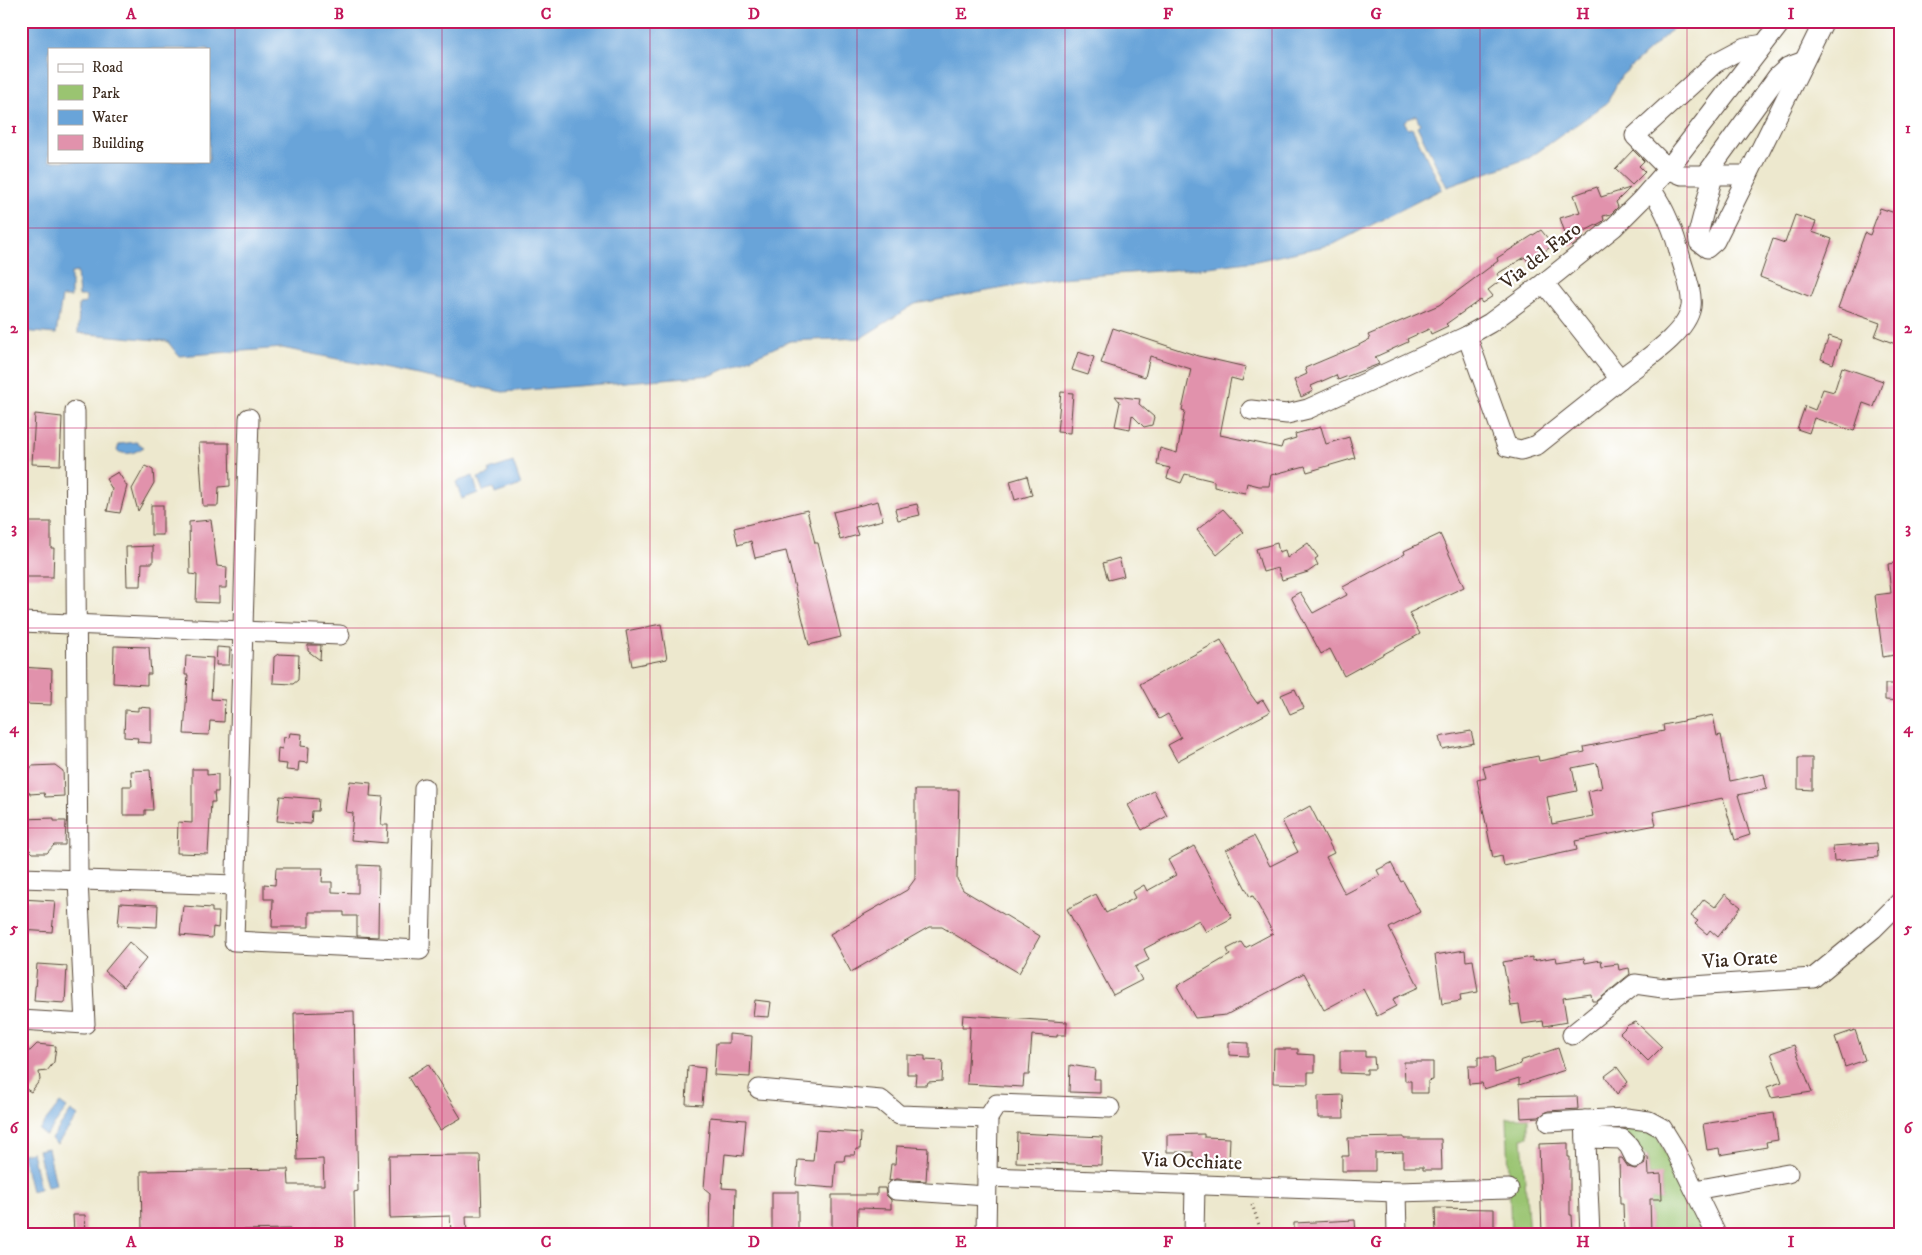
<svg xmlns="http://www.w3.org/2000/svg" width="1922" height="1255" font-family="'IM FELL DW Pica',serif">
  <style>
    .green { fill: #9ac471; stroke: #6a7748 }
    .water { fill: #69a4d9; stroke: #52677c; fill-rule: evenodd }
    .building { fill: #e192ac; fill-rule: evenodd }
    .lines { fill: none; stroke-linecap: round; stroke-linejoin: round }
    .minor-casing { stroke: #564638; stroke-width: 21 }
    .path { stroke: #564638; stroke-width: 3; stroke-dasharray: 1 4; stroke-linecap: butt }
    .minor { stroke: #fff; stroke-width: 19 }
    .grid { fill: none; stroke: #c2185b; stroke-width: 1; stroke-opacity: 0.55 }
    .labels { text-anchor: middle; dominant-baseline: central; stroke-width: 4.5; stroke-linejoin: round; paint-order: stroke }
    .street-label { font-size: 20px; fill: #3b2a1e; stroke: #fff }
    .neatline { fill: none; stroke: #c2185b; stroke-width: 2 }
    .grid-label { font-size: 16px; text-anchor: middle; font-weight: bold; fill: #c2185b }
  </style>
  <rect width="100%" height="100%" fill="#fff"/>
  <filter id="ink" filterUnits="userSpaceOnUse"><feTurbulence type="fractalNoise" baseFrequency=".02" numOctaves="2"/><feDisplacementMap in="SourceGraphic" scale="10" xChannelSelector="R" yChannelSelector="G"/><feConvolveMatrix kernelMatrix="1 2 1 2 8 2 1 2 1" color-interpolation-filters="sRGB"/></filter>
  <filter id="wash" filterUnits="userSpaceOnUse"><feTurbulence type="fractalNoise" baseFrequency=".0096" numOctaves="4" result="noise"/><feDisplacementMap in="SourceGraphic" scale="20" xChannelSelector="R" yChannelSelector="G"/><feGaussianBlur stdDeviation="1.12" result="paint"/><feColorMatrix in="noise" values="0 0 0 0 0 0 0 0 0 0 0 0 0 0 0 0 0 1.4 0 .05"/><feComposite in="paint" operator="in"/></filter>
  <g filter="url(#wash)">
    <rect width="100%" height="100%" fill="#ede8ce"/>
    <!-- green -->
    <g class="green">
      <path d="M1507,1118H1528V1137L1522,1138L1529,1234H1511Z"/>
      <path d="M1642,1129L1656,1135L1710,1234H1651L1650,1199H1662L1661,1175H1649L1648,1157L1636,1148L1621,1131Z"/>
    </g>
    <!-- water -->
    <g class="water">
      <path d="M21,21H1681L1621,76L1607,103L1529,158L1447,187L1417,126L1420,124L1416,115L1404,121L1408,129L1412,128L1442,189L1334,244L1256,261L1200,268L1060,278L915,304L861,338L790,341L712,375L503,392L282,348L179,356L167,341L78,333L79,304L86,303V296H79L77,272L71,273V297H62L56,334L21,331ZM49,49H209V161H49Z"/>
      <path d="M136,442L144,447C134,453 128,456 117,451L119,444Z"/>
      <path d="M513,462L521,485L495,494L493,488L483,491L478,478L490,474L489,470Z"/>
      <path d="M473,476L478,493L462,499L456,482Z"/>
      <path d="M60,1103L67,1108L46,1136L39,1130Z"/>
      <path d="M71,1111L78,1116L57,1144L51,1139Z"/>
      <path d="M48,1148L56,1185L47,1187L38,1150Z"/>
      <path d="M32,1152L40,1189L31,1191L22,1154Z"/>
    </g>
    <g id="blocks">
      <!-- building -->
      <g class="building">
        <path d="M1633,150L1644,161L1639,166L1645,172L1632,185L1615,169Z"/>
        <path d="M1597,187L1601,197L1630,188L1616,202L1618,207L1611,214L1603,216L1604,220L1602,222L1581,233L1584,237L1572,247L1568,242L1560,218L1580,212L1574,195Z"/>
        <path d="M1880,208L1901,215V337L1898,345L1875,336L1880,323L1838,308L1865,233L1870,235Z"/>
        <path d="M1795,215L1816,222L1812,232L1832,239L1811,297L1760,277L1773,239L1785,243Z"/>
        <path d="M1541,230L1553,245L1529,263L1525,257L1497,274L1501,280L1488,290L1493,296L1482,303L1480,300L1446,324L1448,326L1431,334L1429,329L1407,339L1408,342L1375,357L1379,364L1338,380L1336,375L1311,386L1313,391L1301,397L1294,380L1307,374L1305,368L1357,346L1370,339L1368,335L1439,305L1498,261L1497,258Z"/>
        <path d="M1113,328L1198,356L1246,367L1242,381L1231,378L1220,435L1281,448L1283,442L1296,438L1295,434L1321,427L1326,444L1349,437L1355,458L1307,472L1305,466L1271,475L1269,486H1259L1247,483L1245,493L1214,487V481L1185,474L1181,483L1167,478L1170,468L1157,465L1160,448L1177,453L1185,411L1182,410L1191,369L1150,356L1145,377L1101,363Z"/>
        <path d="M1829,336L1841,340L1833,364L1821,359Z"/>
        <path d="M1078,352L1094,357L1088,375L1072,370Z"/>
        <path d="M1842,367L1883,381L1874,407L1863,403L1854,431L1814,418L1809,433L1797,429L1805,406L1815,410L1823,389L1834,392Z"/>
        <path d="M1061,392L1073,393L1070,433L1057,432Z"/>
        <path d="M1115,396L1140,399L1139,404L1154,417L1152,425L1144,427L1132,415L1130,429L1115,426L1120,402Z"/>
        <path d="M35,414L62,417L60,465L32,464Z"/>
        <path d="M199,443H229L230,486L219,487L218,506H203Z"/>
        <path d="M145,466L153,470L154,483L138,511L132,489Z"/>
        <path d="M118,472L127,486L120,513L107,511L112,489L106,479Z"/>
        <path d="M1027,476L1032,495L1015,500L1010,481Z"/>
        <path d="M878,501L883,520L855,527L858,535L840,540L833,512Z"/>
        <path d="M917,504L920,515L898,520L895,509Z"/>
        <rect x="151" y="505" width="12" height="30"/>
        <path d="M1223,509L1244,532L1217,555L1197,530Z"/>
        <path d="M807,510L815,543H818L841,637L809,645L786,551L755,558L751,541L738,545L734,528Z"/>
        <path d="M211,520L217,566L227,567L226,588H219V603L196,602L197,575L190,574L189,522Z"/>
        <path d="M25,522H51V548H54L53,577H25Z"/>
        <path d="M1440,534L1464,587L1409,613L1420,634L1344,676L1330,649L1321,654L1291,597L1300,592L1313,613L1347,595L1343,587L1405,554L1404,551Z"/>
        <path d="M1277,543L1279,552L1285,550L1287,558L1308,543L1318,557L1315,559L1318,565L1308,572L1282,580L1278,568L1263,572L1256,549Z"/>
        <path d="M153,546V563H142L141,586H127L126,547Z"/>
        <path d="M1119,558L1124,576L1108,580L1103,563Z"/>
        <path d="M1901,562V640L1898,641L1900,654L1883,657L1875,595L1891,593L1888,564Z"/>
        <path d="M661,624L667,659L632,666L626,631Z"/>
        <path d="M1221,640L1249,692L1257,703L1263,700L1270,712L1177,761L1168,745L1181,738L1168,714L1159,719L1140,684Z"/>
        <path d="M308,645H321L320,660L308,651Z"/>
        <path d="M114,646L149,647L151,674H147V685L113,683Z"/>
        <path d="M217,647L230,648L229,665H216Z"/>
        <path d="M278,654L299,655L298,680L293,684L273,683L274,657Z"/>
        <path d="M186,656L213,658L211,699L225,700L224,722L210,721L209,735L184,734L188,675H185Z"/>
        <path d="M21,667L52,669L51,705L24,704Z"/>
        <path d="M1885,684H1901V701L1885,700Z"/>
        <path d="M1295,689L1304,708L1290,714L1281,695Z"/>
        <path d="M138,707L151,708V743L137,742L138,738L124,737L125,710L138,711Z"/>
        <path d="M1713,715L1717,736L1721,735L1730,781L1764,774L1767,789L1738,795L1750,835L1735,840L1723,798L1653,812L1656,825L1575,841L1577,850L1504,866L1502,856L1493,858L1477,780L1486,778L1483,767L1538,756L1539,761L1585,752L1584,747L1664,731L1663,725ZM1597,763L1602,788L1588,791L1593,816L1552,824L1547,797L1577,791L1572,768Z"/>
        <path d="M1471,731L1474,743L1442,749L1439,737Z"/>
        <path d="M290,733L302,734L301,746L309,747L308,763L299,762L298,771L286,770L287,764L277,763L278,748L282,749L284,737L289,738Z"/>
        <path d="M1798,758H1812V790L1798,789Z"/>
        <path d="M55,765L63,771L64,796L45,797L44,793L30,794L29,791H22V778H25L32,766Z"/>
        <path d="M192,769H207V775L218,774V792H214L215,802H211L208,854L177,853L178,822L192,823Z"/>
        <path d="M150,770L153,810H145V815H123V786H132L131,771Z"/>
        <path d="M350,781L371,783L370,796L383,797L381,825H388L387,843L351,840L353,813L346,812Z"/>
        <path d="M915,790H959L957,879L963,890L1040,936L1019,973L942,927H929L851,972L830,934L907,890L915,879Z"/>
        <path d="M1154,791L1167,816L1142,830L1128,805Z"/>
        <path d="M280,796L319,799L318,811H312L311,824L277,821Z"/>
        <path d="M1310,806L1334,853L1326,857L1345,894L1380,876L1377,870L1391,863L1401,882L1403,881L1420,912L1389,928L1419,987L1393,999L1396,1006L1377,1016L1363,989L1324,1010L1304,973L1226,1015L1195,1018L1177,986L1230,955L1227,949L1241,942L1245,948L1273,933L1253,896L1250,897L1226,850L1254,836L1270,866L1298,852L1282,821Z"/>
        <path d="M54,818V821H66L65,845H54L47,853H33L27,847L26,836H21V819Z"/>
        <path d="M1877,843L1878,857L1834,861L1833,846Z"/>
        <path d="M1194,846L1232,918L1206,932L1199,920L1144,949L1149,960L1135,967L1142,980L1113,995L1067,909L1096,894L1106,913L1135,898L1132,892L1144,885L1147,891L1176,875L1168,860Z"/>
        <path d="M358,865L379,866L378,937L357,936V916H344V912H309V927H272L273,899H264V884L275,885L276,868H323L322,882H332V892L358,893Z"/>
        <path d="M1725,894L1741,907L1718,937L1710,930L1707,934L1695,924L1698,921L1691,916L1704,899L1715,907Z"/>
        <path d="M21,899L55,901L52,932L21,930Z"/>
        <path d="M120,903L158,905L157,927L118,925Z"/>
        <path d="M183,906L212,908V912H219L218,928L213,927L212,938L180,935Z"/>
        <path d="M129,942L147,958L123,987L105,971Z"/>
        <path d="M1465,950L1466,961L1473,960L1478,992L1460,995L1461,1001L1442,1004L1435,955Z"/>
        <path d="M1532,957V961L1556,957L1557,962L1584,958L1585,963L1601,960L1602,966L1618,964L1619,970L1629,968L1630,974L1597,1001H1592L1591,994L1563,998L1567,1022L1544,1026L1543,1021L1522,1024L1519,1005L1511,1006L1503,962Z"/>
        <path d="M37,964L67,966L65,1003L34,1001Z"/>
        <path d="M755,1000L771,1002L769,1017L753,1016Z"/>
        <path d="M354,1011L358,1191L354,1192L355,1234L290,1232V1229L142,1232L141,1171L288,1169L289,1185H324L323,1159L297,1160L294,1013Z"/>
        <path d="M963,1015L1067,1022L1066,1035H1057V1037L1032,1035L1029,1075H1024L1023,1087L967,1084L970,1027H962Z"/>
        <path d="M1636,1022L1662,1047L1648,1061L1620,1033L1628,1025Z"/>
        <path d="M1855,1030L1865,1060L1845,1067L1835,1037Z"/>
        <path d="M729,1034L752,1036L750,1077L714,1075L716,1043H729Z"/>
        <path d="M1229,1042L1248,1043V1056L1229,1055Z"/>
        <path d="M37,1044L56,1046L54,1062L47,1071L39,1072L40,1080L31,1092L21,1086V1050L30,1051Z"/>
        <path d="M1794,1045L1812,1092L1771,1098L1767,1087L1782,1082L1771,1053Z"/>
        <path d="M1558,1048L1565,1070L1519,1085V1078L1484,1089L1482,1083L1469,1084L1468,1066H1478V1057H1494L1495,1073L1521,1064L1520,1061Z"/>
        <path d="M1274,1049H1298V1054L1315,1055V1072H1308V1084L1273,1083Z"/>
        <path d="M1340,1051H1365V1057H1374L1375,1069H1367V1074L1340,1073Z"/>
        <path d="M907,1055L925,1056V1060L943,1061L942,1081L928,1082L927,1085H915L916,1074H907Z"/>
        <path d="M1404,1062H1433V1080L1428,1081V1093H1411V1081H1405Z"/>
        <path d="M428,1064L461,1118L440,1130L408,1077Z"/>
        <path d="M1070,1065L1095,1069L1094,1079H1100V1093L1069,1092Z"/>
        <path d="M688,1066L705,1068L702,1105L686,1104Z"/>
        <path d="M1617,1067L1628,1082L1617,1094L1605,1076Z"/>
        <path d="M1343,1095L1344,1118H1318V1096Z"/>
        <path d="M1577,1096L1578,1109L1548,1111L1539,1117L1521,1118L1520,1097Z"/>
        <path d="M1774,1113L1778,1140L1766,1142L1767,1147L1720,1155L1719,1148L1707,1150L1703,1124Z"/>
        <path d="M710,1117L746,1120L743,1156L725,1154L722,1188L736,1189L735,1234H709L710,1193L704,1188Z"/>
        <path d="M816,1130L861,1133L860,1149H856L855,1155H845L844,1161H836L834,1188L796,1185L798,1160L813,1161Z"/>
        <path d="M1017,1133L1102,1137L1101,1165L1016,1162Z"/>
        <path d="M1204,1134V1137L1230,1138L1229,1161L1216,1160V1166H1203V1162L1193,1161V1152H1167V1135Z"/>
        <path d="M1404,1137V1139H1441L1442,1170H1423V1167H1403V1152L1375,1153V1171H1342V1156H1349L1348,1138Z"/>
        <path d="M1568,1143V1157H1570V1215H1572L1573,1234H1542L1539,1144Z"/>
        <path d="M897,1146L928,1148L926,1181L897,1179L889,1181L891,1164H895Z"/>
        <path d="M466,1155H480L482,1216H466L467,1234H451L450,1216L390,1218L389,1156Z"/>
        <path d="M1646,1157H1648L1649,1175L1661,1174L1662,1199H1650L1651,1234H1624L1623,1204H1620L1619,1158H1622L1628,1167L1635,1169L1644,1165Z"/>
        <path d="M877,1188H885L886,1195L891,1200V1209L858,1208L857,1234H832V1195H877Z"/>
        <rect x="772" y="1192" width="26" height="42"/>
        <path d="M1435,1208L1494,1209V1234H1436Z"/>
        <path d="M73,1215H85L86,1234H74Z"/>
        <path d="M1355,1220L1356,1234H1294V1223Z"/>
      </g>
    </g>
  </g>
  <g filter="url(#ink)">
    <use href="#blocks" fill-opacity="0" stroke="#564638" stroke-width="1"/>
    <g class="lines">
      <defs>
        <g id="minor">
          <path d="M1764,44L1745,47L1715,63L1635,136L1668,169L1682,175H1748L1824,21"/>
          <path d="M1705,176L1777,77L1788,67L1802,62"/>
          <path d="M1713,176L1698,234L1699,242L1707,248L1715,241L1748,175"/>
          <path d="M1467,336L1507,447L1521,450L1537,445L1620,379L1544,283"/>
          <path d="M1620,379C1641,362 1686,335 1691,307C1693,292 1685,273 1681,259C1675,234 1666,210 1651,189"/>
          <path d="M1251,410L1287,414L1308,409L1467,336L1490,323L1544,283L1614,227L1640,201L1668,169L1782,21"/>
          <path d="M249,418L234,941L420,950L424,788"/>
          <path d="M21,622L340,635"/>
          <path d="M21,878L236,885"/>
          <path d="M21,1020L85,1024L78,880L75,411"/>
          <path d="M1572,1035L1635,984L1663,988L1813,978L1873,929L1901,901"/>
          <path d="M759,1089L881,1100L899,1115L988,1118"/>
          <path d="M1585,1120L1590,1234"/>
          <path d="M1549,1122L1626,1118L1649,1121L1662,1128L1673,1146L1716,1234"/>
          <path d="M1586,1138L1622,1139L1629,1146L1635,1158"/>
          <path d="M987,1177L1396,1192L1509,1189"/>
          <path d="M896,1190L986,1196"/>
          <path d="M1695,1190L1788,1173"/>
          <path d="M1396,1192L1397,1234"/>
          <path d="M986,1234L988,1118L997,1104L1110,1108"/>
          <path d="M1194,1234L1195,1185"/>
        </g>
      </defs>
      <!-- minor casing -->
      <use href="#minor" class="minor-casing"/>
      <!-- path -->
      <path class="path" d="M1252,1204L1262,1234"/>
      <!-- minor -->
      <use href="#minor" class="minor"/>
    </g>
  </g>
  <!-- grid -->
  <path class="grid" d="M235,21V1234M442,21V1234M650,21V1234M857,21V1234M1065,21V1234M1272,21V1234M1480,21V1234M1687,21V1234M21,228H1901M21,428H1901M21,628H1901M21,828H1901M21,1028H1901"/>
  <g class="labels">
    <!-- street labels -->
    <g class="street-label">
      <text transform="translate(1541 256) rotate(-38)">Via del Faro</text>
      <text transform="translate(1740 960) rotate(-4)">Via Orate</text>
      <text transform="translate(1192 1162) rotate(2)">Via Occhiate</text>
    </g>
  </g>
  <!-- margin -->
  <rect width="1922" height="1255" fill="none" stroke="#fff" stroke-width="55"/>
  <!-- legend -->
  <rect x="48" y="48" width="162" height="115" fill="#ffffff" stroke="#b1aaa5"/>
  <rect x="58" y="64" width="25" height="8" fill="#ffffff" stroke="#b1aaa5"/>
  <text x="92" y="72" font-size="15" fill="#3b2a1e">Road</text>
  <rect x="58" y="85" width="25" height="15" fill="#9ac471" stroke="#b1aaa5"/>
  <text x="92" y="98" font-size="15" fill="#3b2a1e">Park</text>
  <rect x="58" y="110" width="25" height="15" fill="#69a4d9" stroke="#b1aaa5"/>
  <text x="92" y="122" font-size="15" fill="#3b2a1e">Water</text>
  <rect x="58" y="135" width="25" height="15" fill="#e192ac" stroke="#b1aaa5"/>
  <text x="92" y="148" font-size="15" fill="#3b2a1e">Building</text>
  <rect x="28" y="28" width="1866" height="1200" class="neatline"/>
  <g class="grid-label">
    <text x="131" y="19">A</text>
    <text x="339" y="19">B</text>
    <text x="546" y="19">C</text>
    <text x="754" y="19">D</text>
    <text x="961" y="19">E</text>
    <text x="1168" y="19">F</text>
    <text x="1376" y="19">G</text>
    <text x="1583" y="19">H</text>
    <text x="1791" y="19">I</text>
    <text x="14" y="133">1</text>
    <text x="1908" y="133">1</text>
    <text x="14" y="333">2</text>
    <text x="1908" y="333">2</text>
    <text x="14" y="533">3</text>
    <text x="1908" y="533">3</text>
    <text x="14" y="733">4</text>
    <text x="1908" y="733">4</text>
    <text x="14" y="933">5</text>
    <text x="1908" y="933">5</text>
    <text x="14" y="1133">6</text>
    <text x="1908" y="1133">6</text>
    <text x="131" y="1247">A</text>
    <text x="339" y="1247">B</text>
    <text x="546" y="1247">C</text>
    <text x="754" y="1247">D</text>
    <text x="961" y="1247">E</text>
    <text x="1168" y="1247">F</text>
    <text x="1376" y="1247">G</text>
    <text x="1583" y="1247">H</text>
    <text x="1791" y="1247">I</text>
  </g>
</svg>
